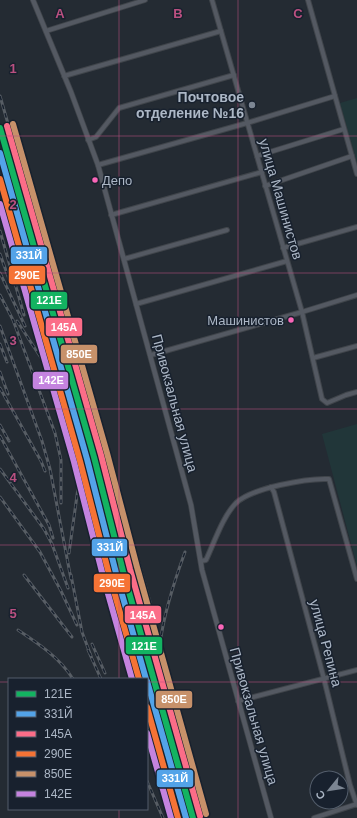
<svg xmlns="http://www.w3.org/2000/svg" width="357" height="818" font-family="Arial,sans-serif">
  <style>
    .green { fill: #213639 }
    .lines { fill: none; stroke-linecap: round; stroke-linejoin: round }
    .minor-casing { stroke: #40454b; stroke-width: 6 }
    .tertiary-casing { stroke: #40454b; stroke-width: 6 }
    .minor { stroke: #545962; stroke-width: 4 }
    .tertiary { stroke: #545962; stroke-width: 4.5 }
    .rail-casing { stroke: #575d64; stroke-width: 3 }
    .rail { stroke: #18212e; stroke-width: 1.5; stroke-dasharray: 4.5; stroke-linecap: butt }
    .rail-1-casing { stroke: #18212e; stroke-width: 9 }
    .rail-2-casing { stroke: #18212e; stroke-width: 9 }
    .rail-3-casing { stroke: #18212e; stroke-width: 9 }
    .rail-4-casing { stroke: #18212e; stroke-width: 9 }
    .rail-5-casing { stroke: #18212e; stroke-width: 9 }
    .rail-6-casing { stroke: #18212e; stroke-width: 9 }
    .rail-1 { stroke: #13b361; stroke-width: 6 }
    .rail-2 { stroke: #53a3e8; stroke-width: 6 }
    .rail-3 { stroke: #fb6d88; stroke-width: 6 }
    .rail-4 { stroke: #f57335; stroke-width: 6 }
    .rail-5 { stroke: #c7916a; stroke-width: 6 }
    .rail-6 { stroke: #c483df; stroke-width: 6 }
    .grid { fill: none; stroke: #ba5080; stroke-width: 1; stroke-opacity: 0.55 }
    .poi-dot { fill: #7c8693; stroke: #18212e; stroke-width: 1.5 }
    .bus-dot { fill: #fa66b7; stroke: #18212e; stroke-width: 1.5 }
    .labels { text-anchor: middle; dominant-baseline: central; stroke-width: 3; stroke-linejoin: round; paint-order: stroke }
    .bus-label { font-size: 13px; fill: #acb7c6; stroke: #18212e; text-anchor: start }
    .poi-label { font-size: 14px; font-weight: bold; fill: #acb7c6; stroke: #18212e; text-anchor: end }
    .street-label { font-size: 14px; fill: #acb7c6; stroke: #18212e }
    .grid-label { font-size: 13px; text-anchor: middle; font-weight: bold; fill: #ba5080; stroke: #18212e; stroke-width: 3; stroke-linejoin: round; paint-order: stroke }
    .line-badge { stroke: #18212e; stroke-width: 1.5 }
    .badge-label { font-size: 11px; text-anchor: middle; font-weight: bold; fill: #fff }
  </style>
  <rect width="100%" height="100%" fill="#242b33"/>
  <!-- green -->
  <g class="green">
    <path d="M357,98V163L340,103Z"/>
    <path d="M357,424V566L322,434Z"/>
  </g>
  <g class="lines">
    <defs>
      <g id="minor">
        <path d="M212,0L302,312L322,399L327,403L346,395L357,392"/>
        <path d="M308,0L357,174"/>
        <path d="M46,31L145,0"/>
        <path d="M64,76L221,31"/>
        <path d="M88,140L96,137L119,108L234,75"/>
        <path d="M257,156L344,129"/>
        <path d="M98,165L247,123L335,96"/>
        <path d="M265,186L352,156"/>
        <path d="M111,215L262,172"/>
        <path d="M283,248L357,227"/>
        <path d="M124,259L227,230"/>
        <path d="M136,304L287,261"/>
        <path d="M151,355L302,312L357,295"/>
        <path d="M313,358L357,346"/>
        <path d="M271,487L274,492L324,679L350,785L357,805"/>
        <path d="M201,561L206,560C214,543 223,516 236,503C252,488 307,478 329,479L357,579"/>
        <path d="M238,701L357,670"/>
        <path d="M314,818L357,804"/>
      </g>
      <path id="tertiary" d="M33,0L71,92L98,165L191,505L202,570L271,818"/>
    </defs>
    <!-- minor casing -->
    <use href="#minor" class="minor-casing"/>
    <!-- tertiary casing -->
    <use href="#tertiary" class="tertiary-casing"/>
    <!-- minor -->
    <use href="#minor" class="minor"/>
    <!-- tertiary -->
    <use href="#tertiary" class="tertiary"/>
    <defs>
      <g id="rail">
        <path d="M0,96L96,428L105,471L115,544"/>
        <path d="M0,187L15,228L70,417L84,468"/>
        <path d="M0,207L36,326L46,350"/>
        <path d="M0,231L24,315"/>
        <path d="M0,254L9,279"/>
        <path d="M0,273L25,326"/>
        <path d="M0,295L13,320L55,433L61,460V503"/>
        <path d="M17,321L49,370L57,386"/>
        <path d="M0,326L42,441L50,469L71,579"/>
        <path d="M0,344L7,362"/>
        <path d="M0,372L8,394"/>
        <path d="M0,388L41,461L45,471"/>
        <path d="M0,425L9,441"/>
        <path d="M0,436L49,525L53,538"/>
        <path d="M83,463L97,547L134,679"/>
        <path d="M0,469L44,529L52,544L68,588"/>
        <path d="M0,497L40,552L61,591L77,625"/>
        <path d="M135,550L150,602L155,633L159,688L168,732"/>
        <path d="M69,553L79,481L77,459"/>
        <path d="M24,575L72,637"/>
        <path d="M71,575L82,632L91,656"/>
        <path d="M18,630C39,644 60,658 73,679"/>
        <path d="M92,644L105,673"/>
        <path d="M160,644C164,612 174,582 185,552"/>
        <path d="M88,650L101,679"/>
        <path d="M147,722L178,818"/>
        <path d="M147,781L163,818"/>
      </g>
    </defs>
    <!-- rail casing -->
    <use href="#rail" class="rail-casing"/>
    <!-- rail -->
    <use href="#rail" class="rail"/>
    <defs>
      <path id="rail-1" d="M0,128L94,457L123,571L193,818"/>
      <g id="rail-2">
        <path d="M0,153L87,459L116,573L146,679"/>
        <path d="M147,681L186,818"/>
      </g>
      <path id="rail-3" d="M7,126L101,455L130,569L200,816"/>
      <g id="rail-4">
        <path d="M0,179L80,461L109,574L139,679"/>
        <path d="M147,707L178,818"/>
      </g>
      <path id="rail-5" d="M13,124L107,453L137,567L206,814"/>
      <g id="rail-6">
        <path d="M0,204L74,462L103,576L132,679"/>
        <path d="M147,733L171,818"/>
      </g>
    </defs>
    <!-- rail-1 casing -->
    <use href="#rail-1" class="rail-1-casing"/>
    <!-- rail-2 casing -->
    <use href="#rail-2" class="rail-2-casing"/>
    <!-- rail-3 casing -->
    <use href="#rail-3" class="rail-3-casing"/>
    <!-- rail-4 casing -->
    <use href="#rail-4" class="rail-4-casing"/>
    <!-- rail-5 casing -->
    <use href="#rail-5" class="rail-5-casing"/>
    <!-- rail-6 casing -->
    <use href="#rail-6" class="rail-6-casing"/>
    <!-- rail-1 -->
    <use href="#rail-1" class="rail-1"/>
    <!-- rail-2 -->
    <use href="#rail-2" class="rail-2"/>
    <!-- rail-3 -->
    <use href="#rail-3" class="rail-3"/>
    <!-- rail-4 -->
    <use href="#rail-4" class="rail-4"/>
    <!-- rail-5 -->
    <use href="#rail-5" class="rail-5"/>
    <!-- rail-6 -->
    <use href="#rail-6" class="rail-6"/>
  </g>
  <!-- grid -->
  <path class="grid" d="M119,0V679M238,0V818M0,136H357M0,273H357M0,409H357M0,545H357M0,682H9M147,682H357M119,809V818"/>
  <!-- markers -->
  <circle class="poi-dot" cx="252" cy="105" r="4"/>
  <g class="bus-dot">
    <circle cx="95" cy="180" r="3.5"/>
    <circle cx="291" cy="320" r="3.5"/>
    <circle cx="221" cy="627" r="3.5"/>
  </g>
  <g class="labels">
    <!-- bus labels -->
    <g class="bus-label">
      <text x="102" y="180">Депо</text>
      <text x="284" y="320" text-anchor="end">Машинистов</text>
    </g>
    <!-- poi labels -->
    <g class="poi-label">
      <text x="244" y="97">Почтовое<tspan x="244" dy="16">отделение №16</tspan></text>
    </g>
    <!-- street labels -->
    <g class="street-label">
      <text transform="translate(281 199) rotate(74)">улица Машинистов</text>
      <text transform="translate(175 403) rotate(75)">Привокзальная улица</text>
      <text transform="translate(326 643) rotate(75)">улица Репина</text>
      <text transform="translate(254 716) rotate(74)">Привокзальная улица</text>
    </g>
  </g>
  <g class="grid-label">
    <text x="60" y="18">A</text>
    <text x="178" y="18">B</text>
    <text x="298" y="18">C</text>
    <text x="13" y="73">1</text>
    <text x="13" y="209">2</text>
    <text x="13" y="345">3</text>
    <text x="13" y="482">4</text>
    <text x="13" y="618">5</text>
  </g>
  <g class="line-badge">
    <rect x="10" y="246" width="38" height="19" rx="4" fill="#53a3e8"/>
    <rect x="8" y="265" width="38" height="20" rx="4" fill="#f57335"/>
    <rect x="30" y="291" width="38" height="19" rx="4" fill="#13b361"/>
    <rect x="45" y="317" width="38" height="20" rx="4" fill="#fb6d88"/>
    <rect x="60" y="344" width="38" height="20" rx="4" fill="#c7916a"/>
    <rect x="32" y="371" width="37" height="19" rx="4" fill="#c483df"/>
    <rect x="91" y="538" width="37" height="19" rx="4" fill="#53a3e8"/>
    <rect x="93" y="573" width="38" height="20" rx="4" fill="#f57335"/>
    <rect x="124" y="605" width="38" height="19" rx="4" fill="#fb6d88"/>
    <rect x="125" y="636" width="38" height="19" rx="4" fill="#13b361"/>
    <rect x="155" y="690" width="38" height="19" rx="4" fill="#c7916a"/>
    <rect x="156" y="769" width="38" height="19" rx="4" fill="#53a3e8"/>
  </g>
  <g class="badge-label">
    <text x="29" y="259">331Й</text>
    <text x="27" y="279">290Е</text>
    <text x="49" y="304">121Е</text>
    <text x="64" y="331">145А</text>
    <text x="79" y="358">850Е</text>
    <text x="51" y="384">142Е</text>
    <text x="110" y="551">331Й</text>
    <text x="112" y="587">290Е</text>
    <text x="143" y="619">145А</text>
    <text x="144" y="650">121Е</text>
    <text x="174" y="703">850Е</text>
    <text x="175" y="782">331Й</text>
  </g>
  <!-- legend -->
  <rect x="8" y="678" width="140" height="132" fill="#18212e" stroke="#535d6b"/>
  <rect x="16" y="691" width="20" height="6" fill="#13b361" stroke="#535d6b"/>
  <text x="44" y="698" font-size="12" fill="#acb7c6">121Е</text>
  <rect x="16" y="711" width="20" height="6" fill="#53a3e8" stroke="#535d6b"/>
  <text x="44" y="718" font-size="12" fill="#acb7c6">331Й</text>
  <rect x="16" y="731" width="20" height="6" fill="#fb6d88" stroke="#535d6b"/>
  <text x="44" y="738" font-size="12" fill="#acb7c6">145А</text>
  <rect x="16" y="751" width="20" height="6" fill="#f57335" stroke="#535d6b"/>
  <text x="44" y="758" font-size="12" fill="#acb7c6">290Е</text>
  <rect x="16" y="771" width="20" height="6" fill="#c7916a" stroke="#535d6b"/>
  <text x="44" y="778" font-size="12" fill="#acb7c6">850Е</text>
  <rect x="16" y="791" width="20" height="6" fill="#c483df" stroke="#535d6b"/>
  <text x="44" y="798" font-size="12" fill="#acb7c6">142Е</text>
  <!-- north arrow -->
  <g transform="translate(329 790) rotate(240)"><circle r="19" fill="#18212e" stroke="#535d6b"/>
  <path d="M0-3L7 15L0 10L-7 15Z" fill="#7c8693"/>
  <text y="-6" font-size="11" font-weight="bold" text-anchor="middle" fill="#acb7c6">С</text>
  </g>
</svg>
